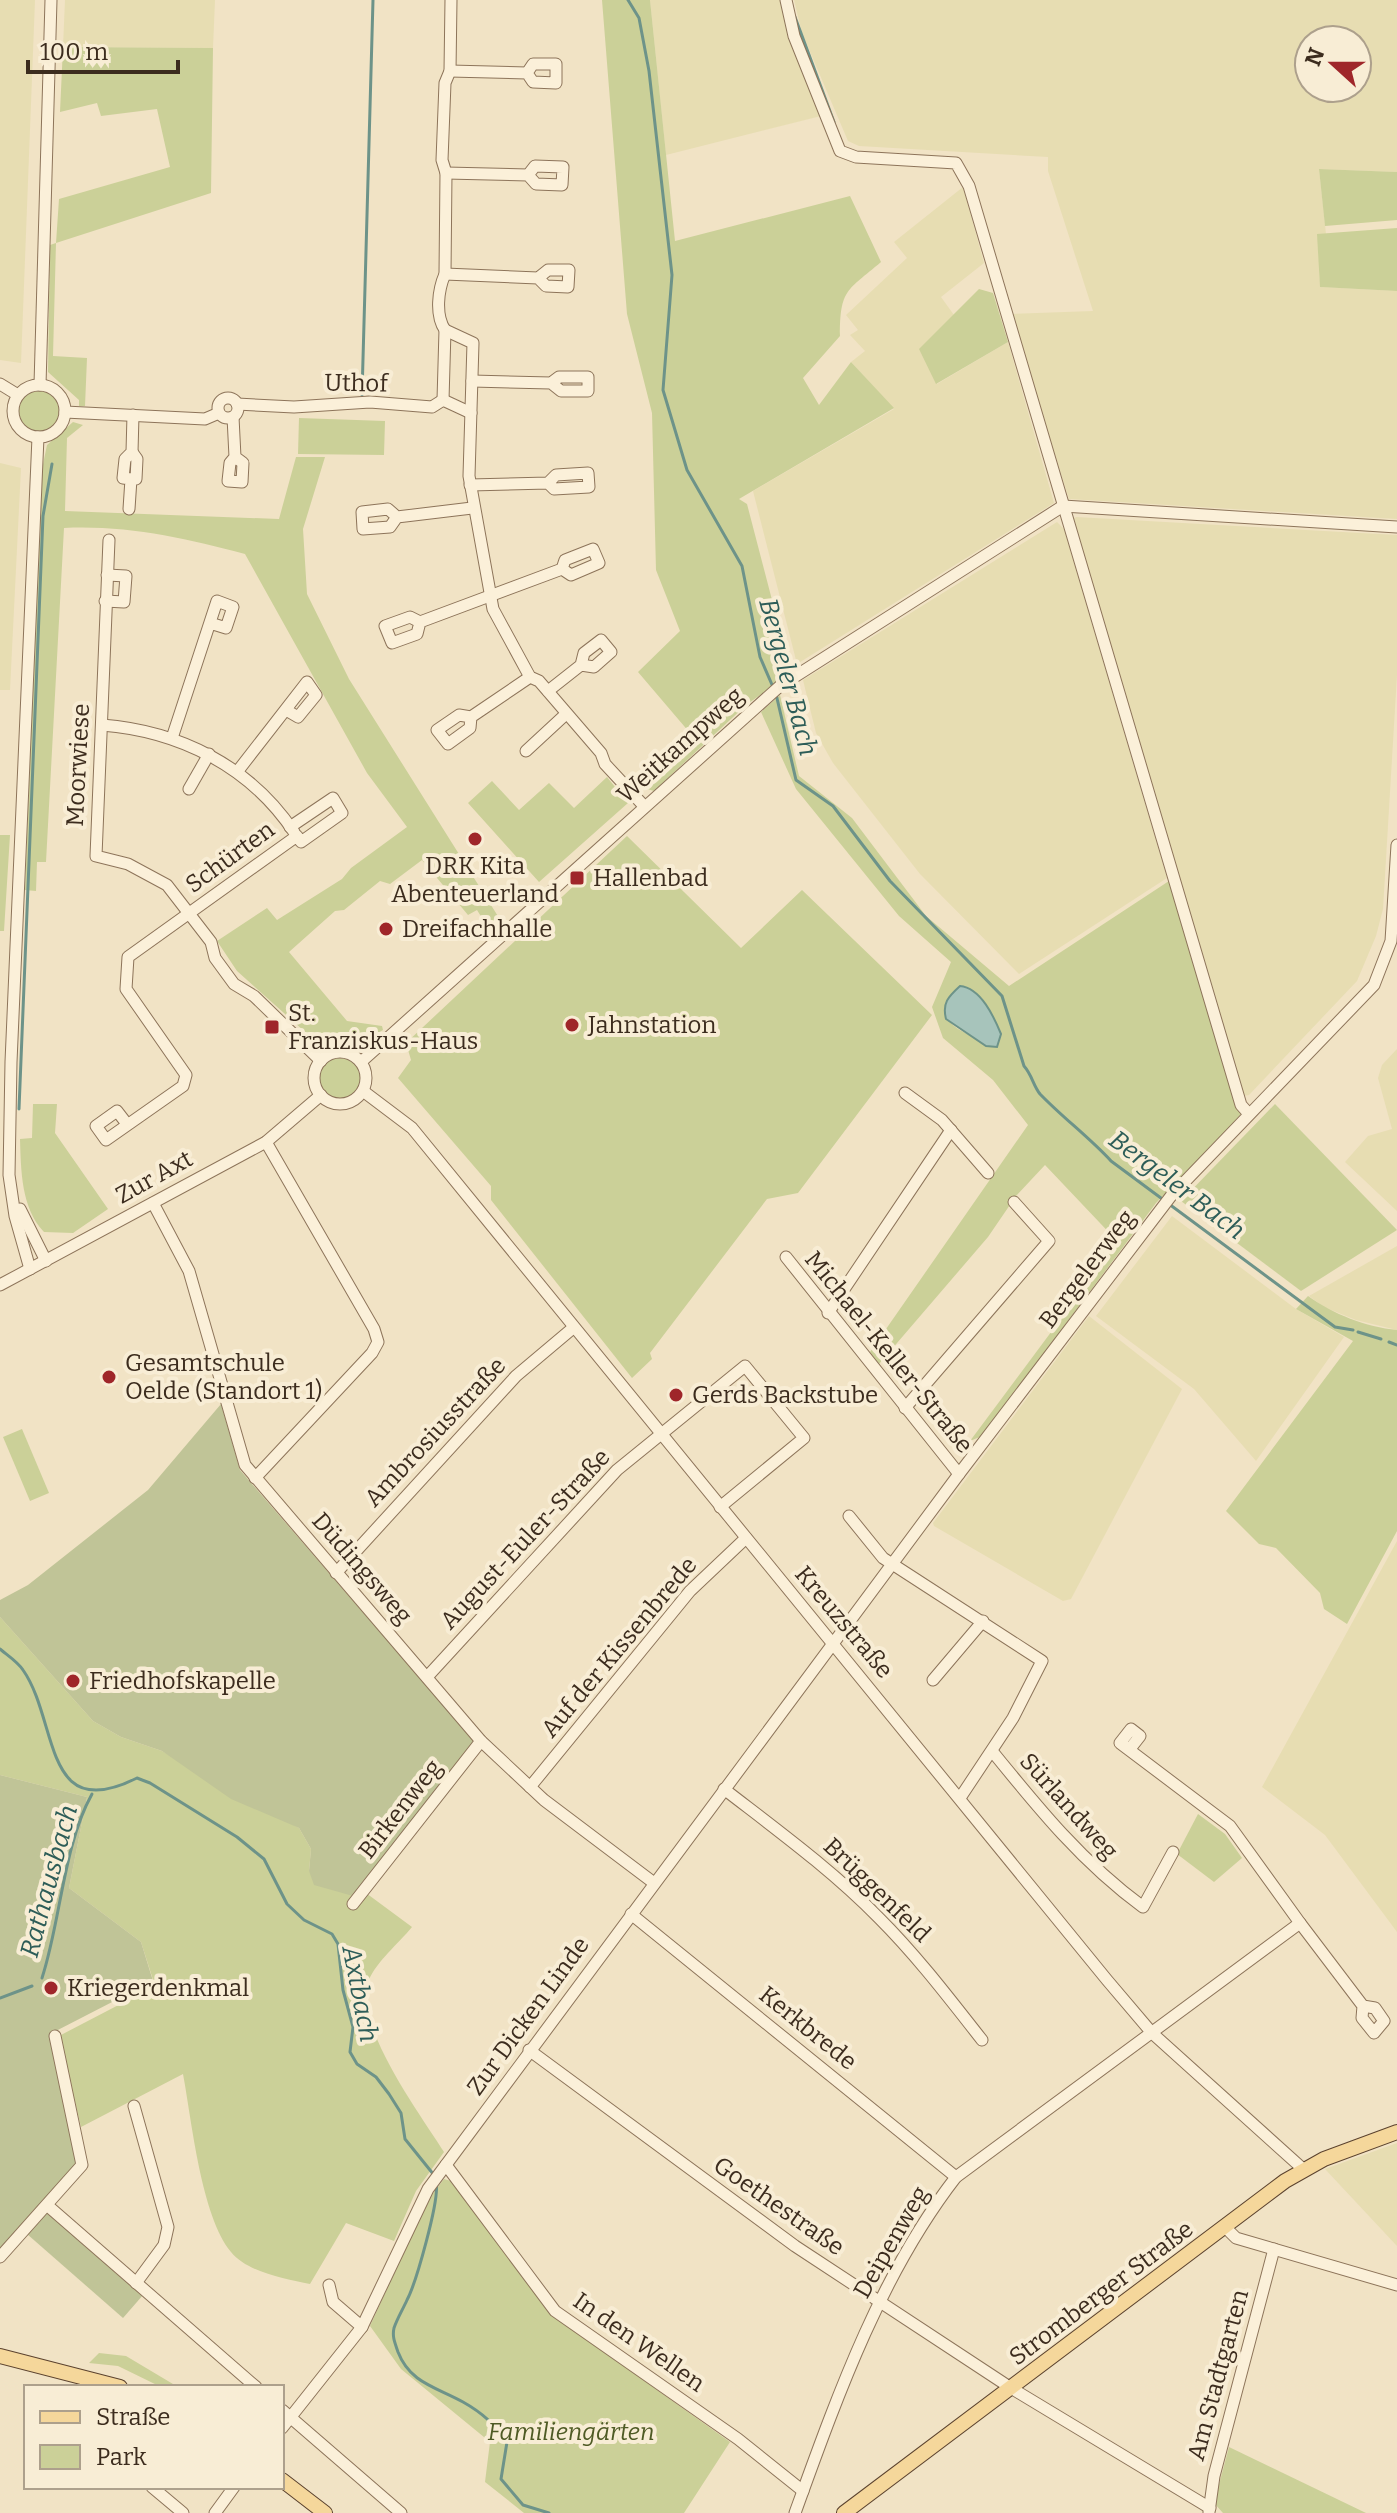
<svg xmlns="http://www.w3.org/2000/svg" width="1397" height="2513" font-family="Bitter,serif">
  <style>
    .farmland { fill: #e7ddb2; fill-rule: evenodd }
    .green { fill: #cbd098; fill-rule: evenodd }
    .cemetery { fill: #c0c497 }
    .water { fill: #a7c4bb; stroke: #6d9389; stroke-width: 2 }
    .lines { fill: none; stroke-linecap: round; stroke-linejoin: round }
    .stream { stroke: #6d9389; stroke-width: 3 }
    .minor-casing { stroke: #8d745a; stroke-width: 13 }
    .major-casing { stroke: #5b422e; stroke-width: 16 }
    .minor { stroke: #fbf0d9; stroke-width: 11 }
    .major { stroke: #f5d79b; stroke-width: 14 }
    .poi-dot { fill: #9f262a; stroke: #f8edd5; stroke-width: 3 }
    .labels { text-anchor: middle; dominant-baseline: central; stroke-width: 8; stroke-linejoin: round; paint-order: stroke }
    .street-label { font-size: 24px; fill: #3c2c1e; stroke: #f8edd5 }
    .poi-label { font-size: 24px; fill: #3c2c1e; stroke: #f8edd5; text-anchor: start }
    .park-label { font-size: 24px; font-style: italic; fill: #4e5a24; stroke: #f8edd5 }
    .water-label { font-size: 26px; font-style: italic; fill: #2d5d58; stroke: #f8edd5 }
  </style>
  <rect width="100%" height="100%" fill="#f1e3c5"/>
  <!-- farmland -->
  <g class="farmland">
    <path d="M0,0H35L21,363L0,360Z"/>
    <path d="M65,0H215L213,48L63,47Z"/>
    <path d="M650,0H781L821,116L666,155Z"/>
    <path d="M794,0H1397V172L1319,169L1326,234H1318L1320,287L1397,291V519L1069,499L1010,314L1093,311L1048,171V157L859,146L848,141L802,33ZM1309,40H1357V88H1309Z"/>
    <path d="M963,187L984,263L941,297L954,315L920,349L937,384L1008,342L1054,503L797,664L753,491L894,409L851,362L865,351L850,335L858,330L846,315L907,258L894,242Z"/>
    <path d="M0,463L21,468L10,690H0Z"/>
    <path d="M1076,517L1397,535V675L1383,909L1376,936L1357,981L1249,1095L1244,1096L1226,1036L1073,519Z"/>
    <path d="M1057,522L1064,529L1167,878L1019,974L920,874L833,763L816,733L803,680Z"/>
    <path d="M1397,1049V1211L1345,1162L1368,1136L1392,1129L1378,1078L1382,1065Z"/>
    <path d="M1172,1216L1296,1309L1344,1337L1256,1461L1194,1389L1096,1316Z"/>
    <path d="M1397,1246V1330L1356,1320L1324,1307L1309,1296Z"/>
    <path d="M1089,1316L1182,1389L1071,1599L1063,1601L934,1526L933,1523Z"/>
    <path d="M1397,1541V1932L1325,1835L1262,1787Z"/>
    <path d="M1397,2143V2246L1325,2169Z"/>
  </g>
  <!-- green -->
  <g class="green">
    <path d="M602,0H650L675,241L850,196L881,262C847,291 840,289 840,336L803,378L819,405L851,362L894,408L739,499L747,504L791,673L746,705L654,791L644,788L636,781L690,733L638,672L680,631L656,570L652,413L627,314Z"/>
    <path d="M63,47L213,48L211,193L56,243L59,199L170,167L157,109L101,116L97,103L60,112Z"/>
    <path d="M1319,169L1397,172V220L1325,226Z"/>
    <path d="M1397,228V291L1320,287L1317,234Z"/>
    <path d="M56,243L53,356L87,358L85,406H79V400L48,372L50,245Z"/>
    <path d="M979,289L993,293L1008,342L936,384L919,349Z"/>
    <circle cx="39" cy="411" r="20"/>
    <path d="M299,418L385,421L384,455L298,454Z"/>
    <path d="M73,422L83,425L67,438L65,511L279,519L296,457H325L303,529L307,594L349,679L501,921L490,931L477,910L468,915L422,860L390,884L380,881L344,910L335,911L289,952L347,1021L382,1026L383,1030L363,1041L313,1039L237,971L217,941L267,908L277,920L342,879L351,868L407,827L367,773L245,554C185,538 126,525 64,528L46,862H37L36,891L25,890L41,474L47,445Z"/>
    <path d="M780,695L799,776L852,818L926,916L1009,986L1169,881L1241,1116L1156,1203L982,1436L970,1441L1118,1242L1045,1165L1016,1196L988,1237L879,1364L870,1352L1028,1125L993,1080L943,1038L932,1007L951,962L899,916L796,789L761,712ZM960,986L1001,1034L997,1047C967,1033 921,1022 960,986Z"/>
    <path d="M607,777L628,803L539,882L468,803L492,781L519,810L549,783L574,808Z"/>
    <path d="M0,835H10L4,931H0Z"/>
    <path d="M627,836L741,948L802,890L932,1015L798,1193L767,1199L650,1353L652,1359L632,1378L491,1200V1186L398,1078L411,1060L406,1043Z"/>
    <circle cx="340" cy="1079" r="21"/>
    <path d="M33,1104H57L55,1133L108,1209L73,1233L44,1232C21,1208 21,1170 20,1139L32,1138Z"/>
    <path d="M1275,1104L1397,1230L1301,1291L1181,1201Z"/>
    <path d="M1308,1296C1333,1314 1366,1327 1397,1330V1531L1347,1624L1324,1609L1320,1593L1276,1548L1259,1544L1226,1511L1353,1341L1296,1309Z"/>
    <path d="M22,1429L49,1493L30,1501L3,1437Z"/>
    <path d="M0,1617L93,1721L121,1737L162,1751L299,1828L311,1849L309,1871L366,1893L412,1927C399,1943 376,1962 369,1980C352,2024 421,2115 444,2152L416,2191L394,2241L346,2223L310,2284C285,2279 247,2272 231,2252C201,2215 192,2122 183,2074L81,2127L59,2036L155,1986L141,1942L69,1888L87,1797L0,1775Z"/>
    <path d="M1198,1814L1225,1834L1242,1858L1214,1882L1177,1854Z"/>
    <path d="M444,2179L451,2181L552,2315L730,2442L684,2513H524L485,2482L490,2442L401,2369L370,2326L427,2201Z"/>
    <path d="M99,2353L126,2356L178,2387H161L118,2366L89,2363Z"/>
    <path d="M1229,2447L1366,2513H1223L1214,2503Z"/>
  </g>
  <!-- cemetery -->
  <g class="cemetery">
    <path d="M221,1404L240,1470L475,1742L353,1896L314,1885L309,1871L311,1849L299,1828L231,1799L162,1751L121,1737L93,1721L0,1617V1600L28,1585L148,1490Z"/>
    <path d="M0,1775L87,1797L69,1888L141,1942L153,1981L50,2034L78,2163L0,2251Z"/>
    <path d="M47,2211L143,2295L123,2318L27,2234Z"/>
  </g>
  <!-- water -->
  <path class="water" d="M960,986C981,988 994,1017 1001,1034L997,1047L986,1046L946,1019C942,1003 948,997 960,986Z"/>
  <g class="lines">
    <!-- stream -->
    <g class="stream">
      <path d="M628,0L639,18L649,71L672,275L663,390L687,470L742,566L760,657L773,687"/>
      <path d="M795,17L834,122"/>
      <path d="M362,395L373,0"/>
      <path d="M776,694L796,780L833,806L890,881L1002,996L1024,1066C1032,1075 1033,1085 1040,1094C1063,1118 1089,1137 1111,1161L1335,1327L1353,1330"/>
      <path d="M19,1109L43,516L52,464"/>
      <path d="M1358,1332L1381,1339"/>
      <path d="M1389,1342L1397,1345"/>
      <path d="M0,1649C7,1655 18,1662 23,1670C59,1721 42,1826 137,1778L150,1783L237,1837L264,1859L287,1904L304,1920L332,1934L338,1944L343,1990L353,2027L350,2052L357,2064L376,2077L389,2094L401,2113L405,2139L434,2175"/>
      <path d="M42,1978C61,1920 63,1846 92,1794"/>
      <path d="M0,1998L32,1986"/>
      <path d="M436,2183C440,2199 416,2283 407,2300C403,2309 397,2319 394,2328C392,2337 395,2343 398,2352C410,2383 436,2387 463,2402C481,2412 496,2425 507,2442L501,2479L523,2505L549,2513"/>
    </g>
    <defs>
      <g id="minor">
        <path d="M786,0L794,36L840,151L856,157L956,163L969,186L1241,1105L1249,1114"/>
        <path d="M450,71L527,73L533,64H556V83L533,82L527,73"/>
        <path d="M446,173L528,175L535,166L563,167L562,185L536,184L528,175"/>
        <path d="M445,274L538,278L546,286L568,287L569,270H548L538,278"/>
        <path d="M445,330L473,343L469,476L493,609L530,677L539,681L601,753L605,764L644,806"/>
        <path d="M472,381L551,383L559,377H588V391H561L551,383"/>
        <path d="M0,384L18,395"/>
        <path d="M40,385L51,0"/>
        <circle cx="39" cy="411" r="26"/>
        <circle cx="228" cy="408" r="10"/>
        <path d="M443,400L445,330C435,315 438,290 445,274L446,173L442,160L445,83L450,71L451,0"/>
        <path d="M237,404L294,407L370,402L432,407L443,400L471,413"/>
        <path d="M65,412L205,419L219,413"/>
        <path d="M233,417L235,457L230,463L228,481L242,482L243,463L235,457"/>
        <path d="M131,479H136L137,459L132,452"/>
        <path d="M470,485L548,483L556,475L588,473L589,487L554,489L548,483"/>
        <path d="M129,509L131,479L123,478L125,459L132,452L133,415"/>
        <path d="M397,517L390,527L363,529L362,512L388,509L397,517L472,508"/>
        <path d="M109,540L96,856L128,864L167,885L211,942L215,958L234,984L254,996L321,1061"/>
        <path d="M105,601L124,602L126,576L107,575"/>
        <path d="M420,622L417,634L392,643L385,626L410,617L420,622L562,569L565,560L593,549L599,563L571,575L562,569"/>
        <path d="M548,691L581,665L584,653L601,640L611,652L594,667L581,665"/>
        <path d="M471,717L470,728L448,744L437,730L459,715L471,717L530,677"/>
        <path d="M102,725C179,731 250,766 294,832"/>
        <path d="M172,738L217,601L233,607L226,628L210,623"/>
        <path d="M526,751L566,714"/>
        <path d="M237,772L307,682L316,695L298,717L286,710"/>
        <path d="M189,789L209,754"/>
        <circle cx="340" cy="1078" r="26"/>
        <path d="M361,1062L780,686L1063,506L1397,527"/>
        <path d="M363,1091L412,1128L1107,1980L1152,2033L1303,2169"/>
        <path d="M905,1093L942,1120L988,1173"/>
        <path d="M127,1124L117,1111L96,1126L106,1140L183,1086L186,1075L126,989L128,957L297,836L301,842L342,813L333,798L290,827"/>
        <path d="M153,1203L189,1271L245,1465L481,1741L544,1800L654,1883"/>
        <path d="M20,1209L46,1261"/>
        <path d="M786,1257L959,1474"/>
        <path d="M30,1269L15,1216L9,1175L11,1062L38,437"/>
        <path d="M0,1285L266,1142L321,1095"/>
        <path d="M828,1313L951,1130"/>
        <path d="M905,1408L1049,1241L1014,1202"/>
        <path d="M255,1478L372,1353L378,1342L374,1329L266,1142"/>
        <path d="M849,1516L883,1558L1042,1661L1013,1718L960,1798"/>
        <path d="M336,1573L516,1376L573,1328"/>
        <path d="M427,1677L617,1470L745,1366L804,1438L720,1507"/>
        <path d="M933,1680L983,1621"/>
        <path d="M1129,1750L1140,1736L1131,1729L1120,1743L1230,1826L1300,1923"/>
        <path d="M992,1751C1039,1809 1083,1863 1143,1907L1173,1852"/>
        <path d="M530,1787L690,1591L746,1538"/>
        <path d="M724,1789C777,1830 832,1870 879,1918C917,1956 949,1998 982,2040"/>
        <path d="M353,1904L481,1741"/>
        <path d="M631,1914L956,2177"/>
        <path d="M529,2050L795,2246L1011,2388L1210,2508"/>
        <path d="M134,2106L168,2227L164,2245L136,2283"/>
        <path d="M446,2165L555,2311L738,2439L803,2491"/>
        <path d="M48,2206L256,2387"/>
        <path d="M1225,2227L1236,2238L1397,2285"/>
        <path d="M0,2257L82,2165L55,2036"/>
        <path d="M329,2285L333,2302L362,2327"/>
        <path d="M282,2410L401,2513"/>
        <path d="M282,2428L362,2327L428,2189L959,1474L1171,1196L1374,985L1391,941L1397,845"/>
        <path d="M152,2487L183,2513"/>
        <path d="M1209,2512L1214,2476L1274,2249"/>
        <path d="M215,2513L234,2487"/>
        <path d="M795,2513C837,2397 880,2275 956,2177L1300,1923L1363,2006L1362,2018L1374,2033L1384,2021L1375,2008L1363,2006"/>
      </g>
      <g id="major">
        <path d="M0,2356L120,2387"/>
        <path d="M282,2480L325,2513"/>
        <path d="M844,2513L1285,2181L1324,2159L1397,2132"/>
      </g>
    </defs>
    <!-- minor casing -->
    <use href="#minor" class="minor-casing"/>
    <!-- major casing -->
    <use href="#major" class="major-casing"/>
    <!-- minor -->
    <use href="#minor" class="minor"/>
    <!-- major -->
    <use href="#major" class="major"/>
  </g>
  <!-- markers -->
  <g class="poi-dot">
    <circle cx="475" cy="839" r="8"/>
    <rect x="569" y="870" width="16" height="16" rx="4"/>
    <circle cx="386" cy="929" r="8"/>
    <circle cx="572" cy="1025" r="8"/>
    <rect x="264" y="1019" width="16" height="16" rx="4"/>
    <circle cx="109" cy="1377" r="8"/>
    <circle cx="676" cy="1395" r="8"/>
    <circle cx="73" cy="1681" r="8"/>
    <circle cx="51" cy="1988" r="8"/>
  </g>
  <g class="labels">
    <!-- street labels -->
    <g class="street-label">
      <text transform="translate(356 383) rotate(1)">Uthof</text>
      <text transform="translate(680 745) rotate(-42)">Weitkampweg</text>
      <text transform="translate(78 765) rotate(-87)">Moorwiese</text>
      <text transform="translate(230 857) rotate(-36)">Schürten</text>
      <text transform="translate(154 1177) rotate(-29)">Zur Axt</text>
      <text transform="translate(1087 1269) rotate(-53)">Bergelerweg</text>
      <text transform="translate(889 1352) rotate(51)">Michael-Keller-Straße</text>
      <text transform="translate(435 1432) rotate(-47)">Ambrosiusstraße</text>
      <text transform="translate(525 1539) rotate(-47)">August-Euler-Straße</text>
      <text transform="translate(362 1568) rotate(49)">Düdingsweg</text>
      <text transform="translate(844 1622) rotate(50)">Kreuzstraße</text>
      <text transform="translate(619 1647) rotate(-50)">Auf der Kissenbrede</text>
      <text transform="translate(1069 1806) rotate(48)">Sürlandweg</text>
      <text transform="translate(400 1809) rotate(-52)">Birkenweg</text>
      <text transform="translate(877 1890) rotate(44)">Brüggenfeld</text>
      <text transform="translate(528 2016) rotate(-54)">Zur Dicken Linde</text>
      <text transform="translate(808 2028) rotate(39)">Kerkbrede</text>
      <text transform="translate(779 2206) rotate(35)">Goethestraße</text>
      <text transform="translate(891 2242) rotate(-60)">Deipenweg</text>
      <text transform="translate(1101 2293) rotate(-37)">Stromberger Straße</text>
      <text transform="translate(639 2342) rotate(35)">In den Wellen</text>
      <text transform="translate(1218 2375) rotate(-75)">Am Stadtgarten</text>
    </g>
    <!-- poi labels -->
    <g class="poi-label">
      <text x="475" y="866" text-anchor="middle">DRK Kita<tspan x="475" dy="28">Abenteuerland</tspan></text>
      <text x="593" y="878">Hallenbad</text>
      <text x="402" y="929">Dreifachhalle</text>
      <text x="288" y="1013">St.<tspan x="288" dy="28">Franziskus-Haus</tspan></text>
      <text x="588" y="1025">Jahnstation</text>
      <text x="125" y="1363">Gesamtschule<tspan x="125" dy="28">Oelde (Standort 1)</tspan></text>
      <text x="692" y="1395">Gerds Backstube</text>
      <text x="89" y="1681">Friedhofskapelle</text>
      <text x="67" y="1988">Kriegerdenkmal</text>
    </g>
    <!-- park labels -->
    <g class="park-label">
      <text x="571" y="2432">Familiengärten</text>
    </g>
    <!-- water labels -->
    <g class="water-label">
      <text transform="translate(788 677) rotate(75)">Bergeler Bach</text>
      <text transform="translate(1177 1185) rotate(37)">Bergeler Bach</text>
      <text transform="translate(49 1881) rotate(-75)">Rathausbach</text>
      <text transform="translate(360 1994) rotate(79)">Axtbach</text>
    </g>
  </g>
  <!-- legend -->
  <rect x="24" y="2385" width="260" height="104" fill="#f8edd5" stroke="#ada08c" stroke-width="2"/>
  <rect x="40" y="2411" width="40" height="12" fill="#f5d79b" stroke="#ada08c" stroke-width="2"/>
  <text x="96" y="2425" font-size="24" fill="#3c2c1e">Straße</text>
  <rect x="40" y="2445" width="40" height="24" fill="#cbd098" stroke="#ada08c" stroke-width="2"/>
  <text x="96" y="2465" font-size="24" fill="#3c2c1e">Park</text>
  <!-- north arrow -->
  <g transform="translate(1333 64) rotate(291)"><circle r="38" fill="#f8edd5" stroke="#ada08c" stroke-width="2"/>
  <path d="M0-6L14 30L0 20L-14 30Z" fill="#9f262a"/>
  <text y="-12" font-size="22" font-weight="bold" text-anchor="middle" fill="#3c2c1e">N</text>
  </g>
  <!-- scale -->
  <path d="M28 60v12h150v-12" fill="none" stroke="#3c2c1e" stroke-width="4"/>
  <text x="40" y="60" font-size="24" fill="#3c2c1e" stroke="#f8edd5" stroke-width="6" paint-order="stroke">100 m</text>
</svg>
